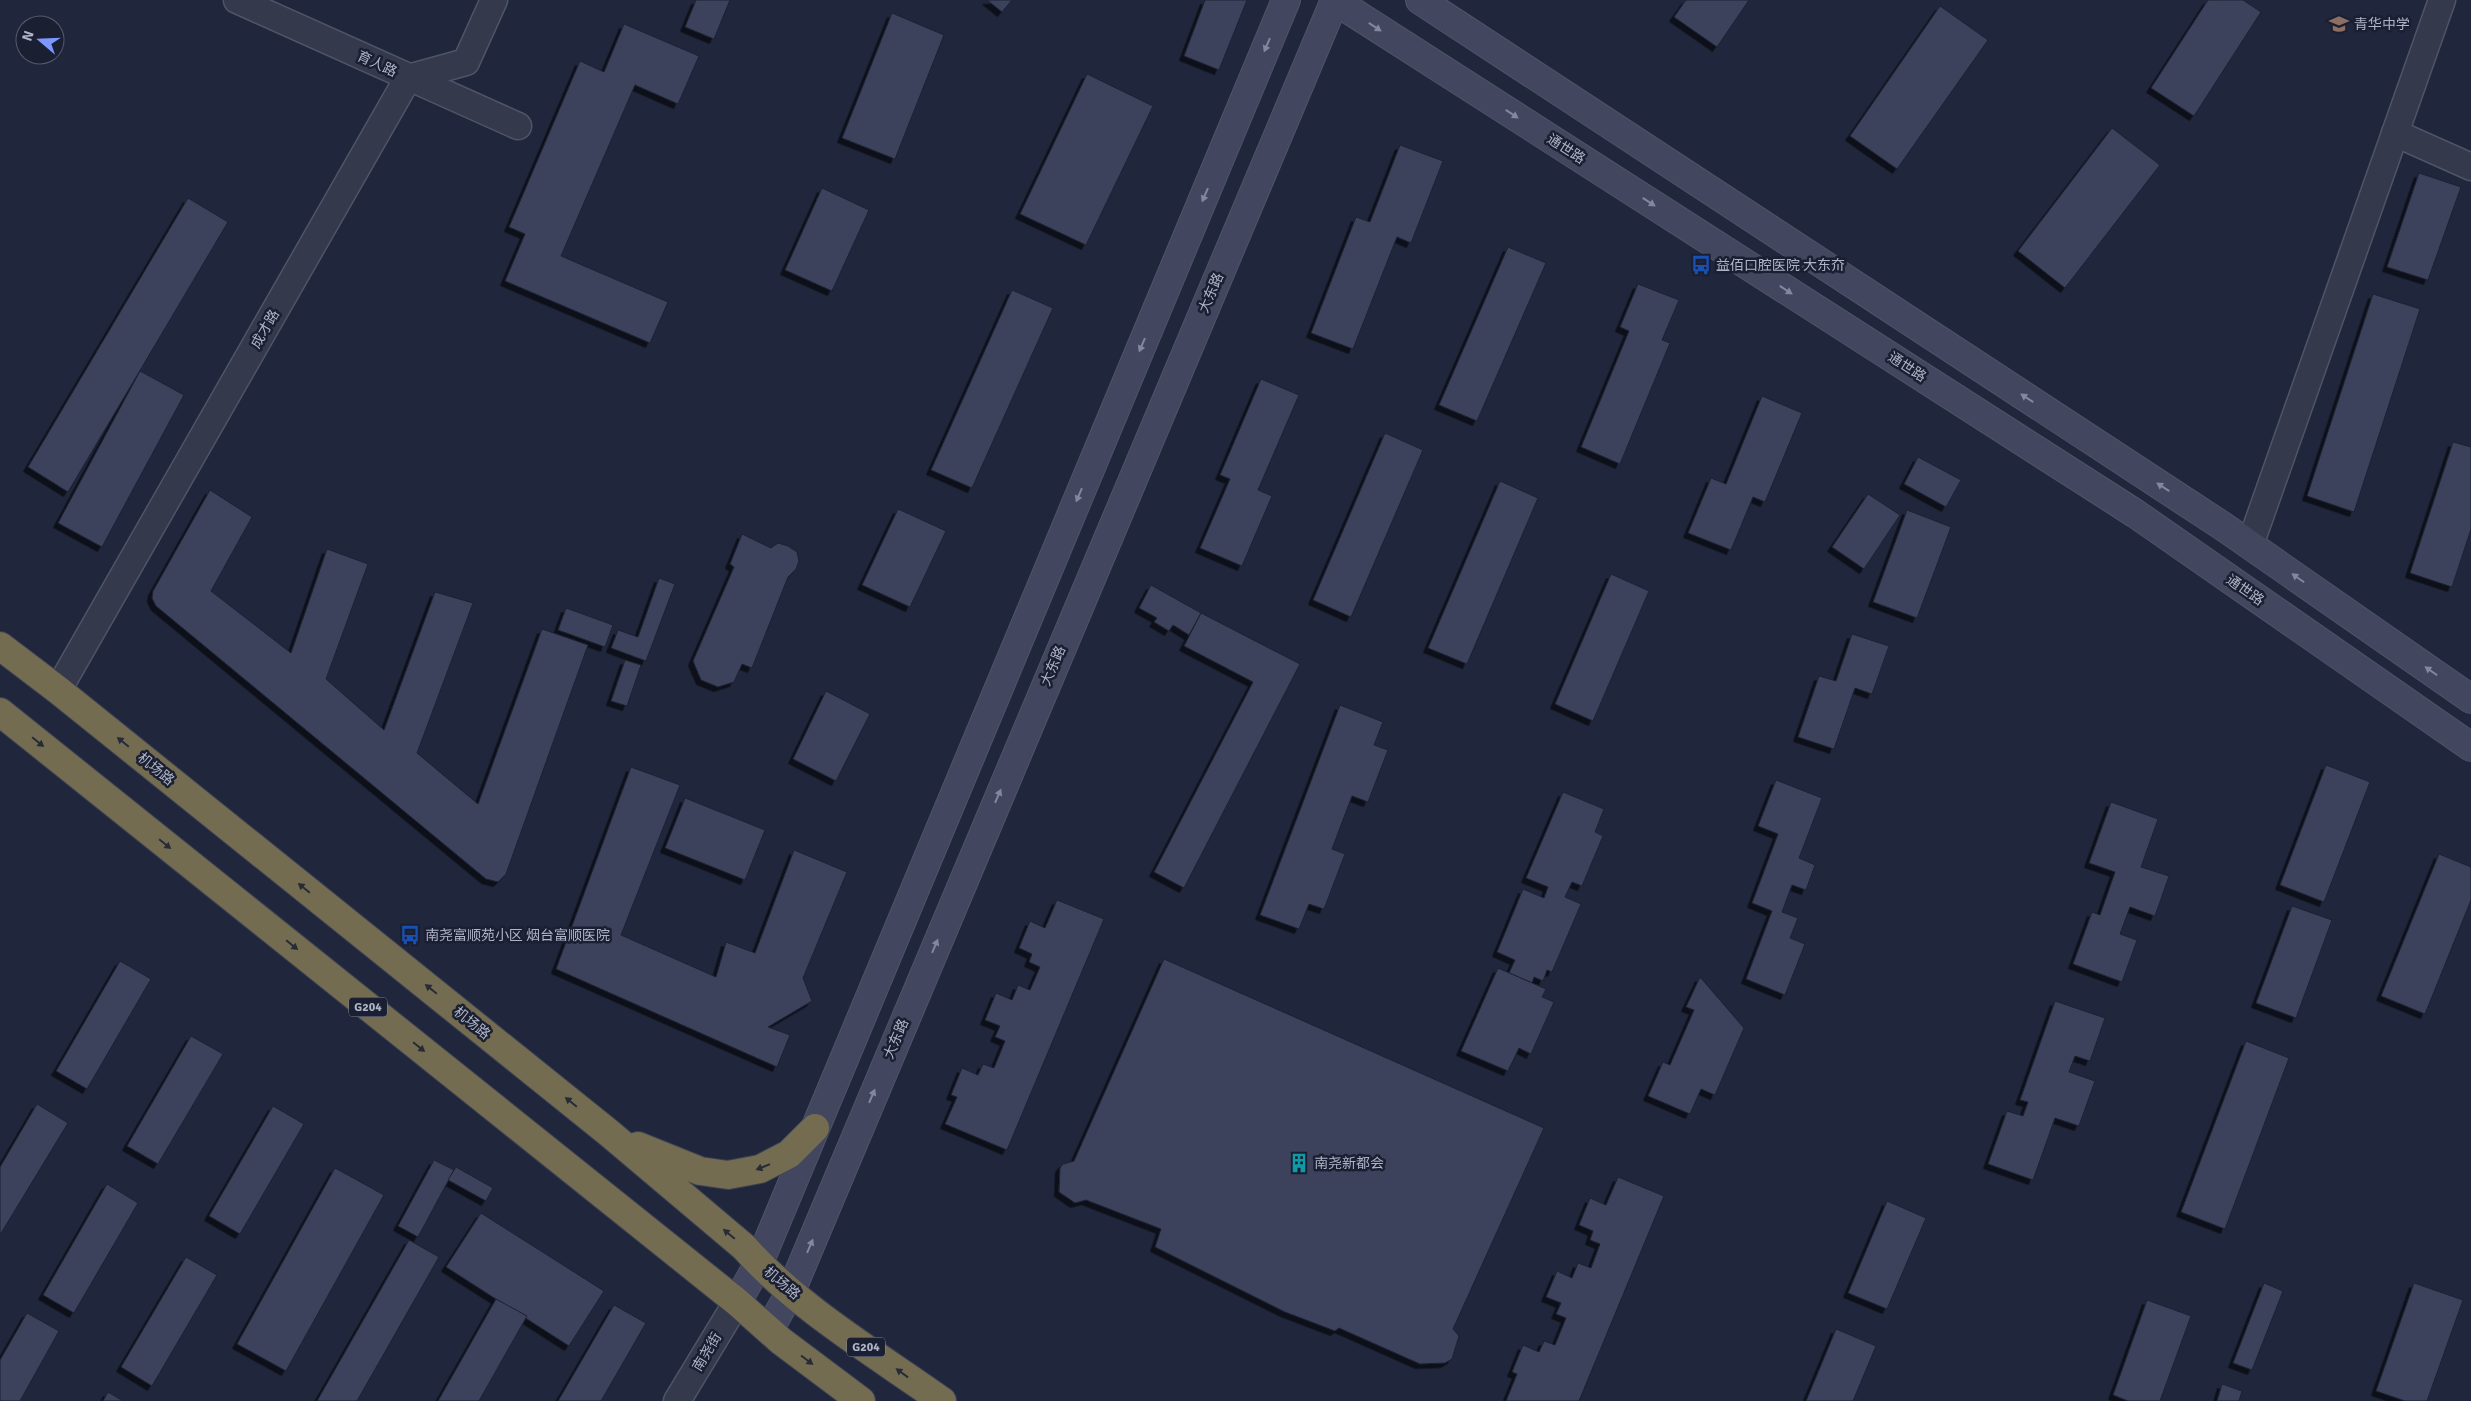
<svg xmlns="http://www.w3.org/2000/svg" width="2471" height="1401" font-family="Signika,'Noto Sans SC',sans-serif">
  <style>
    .building { fill: #3c435c; stroke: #1c2133; filter: url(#shadow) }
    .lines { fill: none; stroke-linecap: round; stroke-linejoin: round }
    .street-casing { stroke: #4f5467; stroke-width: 29 }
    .secondary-casing { stroke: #4f5467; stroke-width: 30 }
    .highway-casing { stroke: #3c4154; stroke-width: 30 }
    .street { stroke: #343a4c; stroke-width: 26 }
    .secondary { stroke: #42475f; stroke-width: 28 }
    .highway { stroke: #736c51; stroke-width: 28 }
    .oneway { fill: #83889e }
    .oneway2 { fill: #272b36 }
    .labels { text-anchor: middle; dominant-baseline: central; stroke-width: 5; stroke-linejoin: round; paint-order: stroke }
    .shield { fill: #1a1f31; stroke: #82879b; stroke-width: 1 }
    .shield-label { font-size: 12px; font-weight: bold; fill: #afb4c8 }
    .poi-label { font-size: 14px; fill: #afb4c8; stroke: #1a1f31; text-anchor: start }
    .street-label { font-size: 14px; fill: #afb4c8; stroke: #1a1f31 }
  </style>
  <defs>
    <filter id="shadow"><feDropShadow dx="-4.5" dy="4.5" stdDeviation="0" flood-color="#0009"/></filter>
  </defs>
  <rect width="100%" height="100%" fill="#20273c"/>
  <!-- building -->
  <g class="building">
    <path d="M696,0H730L714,39L685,27Z"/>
    <path d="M987,0H1012L1002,12Z"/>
    <path d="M1205,0H1247L1219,70L1184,56Z"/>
    <path d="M1686,0H1749L1717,47L1674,17Z"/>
    <path d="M2208,0H2243L2261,12L2194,116L2151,88Z"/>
    <path d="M1940,6L1988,40L1897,169L1850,136Z"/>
    <path d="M892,13L944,35L895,159L842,138Z"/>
    <path d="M624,24L699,56L678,104L635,85L561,256L668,302L650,343L505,281L525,234L509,227L580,61L604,72Z"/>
    <path d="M1087,74L1153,106L1086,245L1020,214Z"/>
    <path d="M2112,128L2160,165L2065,288L2018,251Z"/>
    <path d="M1400,145L1443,161L1411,243L1397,237L1353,349L1311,333L1356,217L1370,222Z"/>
    <path d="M2419,173L2461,187L2428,280L2387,267Z"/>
    <path d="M822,188L869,210L832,291L785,270Z"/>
    <path d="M188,198L228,222L68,492L28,467Z"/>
    <path d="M1508,247L1546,263L1477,421L1439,405Z"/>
    <path d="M1638,284L1679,300L1662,340L1670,343L1620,464L1581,447L1629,331L1620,327Z"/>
    <path d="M1012,290L1053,308L972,488L931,470Z"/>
    <path d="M2373,294L2420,309L2354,512L2307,496Z"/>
    <path d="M140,371L184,395L102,547L58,523Z"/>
    <path d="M1261,379L1299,395L1258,490L1272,496L1242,566L1200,548L1230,479L1220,475Z"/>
    <path d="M1762,396L1802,413L1765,502L1753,497L1731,550L1688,533L1711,478L1726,484Z"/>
    <path d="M1385,433L1423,450L1351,617L1313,600Z"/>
    <path d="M2453,442L2471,447V529L2452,587L2410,573Z"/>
    <path d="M1918,457L1961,480L1946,507L1904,484Z"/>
    <path d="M1500,481L1538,498L1467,664L1428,648Z"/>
    <path d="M210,490L252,517L211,591L291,653L327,549L368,564L326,679L384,730L435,592L473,603L417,753L478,804L542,629L588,645L506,874L498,882L486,879L156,606L152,598L153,591Z"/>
    <path d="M1868,494L1900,515L1864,569L1832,547Z"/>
    <path d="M898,509L946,531L910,607L862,585Z"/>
    <path d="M1907,510L1951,527L1917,618L1873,602Z"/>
    <path d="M742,534L771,548L778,543L788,546L797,552L799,561L796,569L788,577L752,668L742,664L734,682L718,687L701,680L693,661L734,567L730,564Z"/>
    <path d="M1611,574L1649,591L1593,721L1555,704Z"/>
    <path d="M659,578L675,584L646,661L611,648L618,630L638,637Z"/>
    <path d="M1151,585L1201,613L1189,635L1173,625L1169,631L1154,622L1157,618L1139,608Z"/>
    <path d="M566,608L613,625L605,647L558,630Z"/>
    <path d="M1201,613L1300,664L1184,888L1154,872L1253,682L1184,646Z"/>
    <path d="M1852,634L1889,646L1872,694L1855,688L1834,749L1798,737L1819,676L1836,681Z"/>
    <path d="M625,660L641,665L627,706L611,701Z"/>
    <path d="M826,691L870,714L836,781L793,759Z"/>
    <path d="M1340,705L1383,722L1374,745L1388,750L1368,802L1352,796L1332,849L1345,854L1324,909L1309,904L1299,929L1260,915Z"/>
    <path d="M2326,765L2370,782L2324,902L2280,885Z"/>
    <path d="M631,767L680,785L621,935L716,977L726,942L755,953L794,850L847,872L803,978L812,1001L768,1027L790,1035L777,1067L556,969Z"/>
    <path d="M1776,780L1822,798L1799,858L1815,865L1806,890L1792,885L1782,912L1798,918L1790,938L1805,944L1785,995L1746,979L1772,911L1752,903L1778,834L1758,826Z"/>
    <path d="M1563,792L1604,809L1595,832L1603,836L1582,886L1572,882L1565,897L1581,904L1552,972L1547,970L1543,981L1534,977L1532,983L1509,973L1515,960L1497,952L1523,889L1544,898L1548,887L1526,878Z"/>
    <path d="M685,798L765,830L745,880L665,848Z"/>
    <path d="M2111,802L2158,819L2141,867L2169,876L2155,916L2130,907L2120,934L2137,940L2122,982L2073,964L2092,912L2100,915L2115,872L2089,863Z"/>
    <path d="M2439,854L2471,867V900L2425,1014L2381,996Z"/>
    <path d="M1057,900L1104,919L1007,1150L945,1124L957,1097L951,1095L962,1068L978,1075L983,1064L994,1068L1005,1041L995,1037L1000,1026L985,1020L996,993L1012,1000L1018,985L1030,990L1040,967L1029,962L1032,954L1019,948L1030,921L1045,928Z"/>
    <path d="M2292,906L2332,920L2296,1018L2256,1003Z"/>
    <path d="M1164,959L1544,1128L1453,1329L1459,1336L1452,1359L1445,1363L1420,1364L1339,1328L1335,1331L1285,1312L1155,1247L1161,1229L1086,1200L1075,1203L1059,1192L1060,1168L1063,1164L1074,1161Z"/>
    <path d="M120,961L151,979L87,1089L56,1071Z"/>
    <path d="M1498,968L1546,989L1542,997L1554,1002L1531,1054L1519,1048L1508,1071L1461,1051Z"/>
    <path d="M1700,977L1744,1028L1715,1095L1701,1089L1690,1114L1648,1096L1663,1062L1670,1065L1694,1010L1686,1007Z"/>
    <path d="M2055,1001L2105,1018L2090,1061L2075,1056L2069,1072L2095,1081L2079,1126L2055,1118L2033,1180L1988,1164L2007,1111L2023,1116L2028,1102L2020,1100Z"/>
    <path d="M191,1036L223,1054L158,1164L127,1146Z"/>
    <path d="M2246,1041L2289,1058L2225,1229L2181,1212Z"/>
    <path d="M37,1104L68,1123L0,1235V1167Z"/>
    <path d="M273,1106L304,1124L240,1234L209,1216Z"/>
    <path d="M434,1160L454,1170L418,1237L398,1226Z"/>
    <path d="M456,1167L493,1188L486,1201L448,1180Z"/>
    <path d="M335,1168L384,1195L286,1371L237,1344Z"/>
    <path d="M1618,1177L1664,1196L1579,1401H1506L1517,1374L1512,1372L1523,1345L1539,1352L1544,1341L1555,1345L1566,1318L1556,1314L1561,1303L1546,1297L1557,1271L1572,1278L1578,1263L1591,1268L1600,1244L1590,1240L1593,1231L1579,1225L1590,1198L1606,1205Z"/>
    <path d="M107,1184L138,1203L74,1313L43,1295Z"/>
    <path d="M1887,1201L1926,1218L1887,1309L1848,1293Z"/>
    <path d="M481,1213L604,1291L569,1346L446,1267Z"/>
    <path d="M409,1240L439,1257L357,1401H317Z"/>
    <path d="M186,1257L217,1275L152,1386L121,1367Z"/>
    <path d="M2264,1283L2283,1291L2252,1370L2233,1363Z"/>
    <path d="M2414,1283L2463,1300L2427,1401H2405L2376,1391Z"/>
    <path d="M496,1299L527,1316L479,1401H438Z"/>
    <path d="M2147,1300L2191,1316L2160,1401H2128L2113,1395Z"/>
    <path d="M614,1305L646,1323L601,1401H558Z"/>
    <path d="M27,1313L59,1331L20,1401H0V1360Z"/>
    <path d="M1836,1329L1876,1346L1853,1401H1806Z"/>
    <path d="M2222,1384L2242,1391L2239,1401H2217Z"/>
    <path d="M108,1392L123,1401H103Z"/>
  </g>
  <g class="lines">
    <defs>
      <g id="street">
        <path d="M237,0L518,126"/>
        <path d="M2395,133L2471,167"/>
        <path d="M2250,545L2442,0"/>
        <path d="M58,690L408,78L466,62L494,0"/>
        <path d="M677,1401L737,1302"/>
      </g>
      <g id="secondary">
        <path d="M1334,0L2136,514L2471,747"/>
        <path d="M1420,0L2224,527L2471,699"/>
        <path d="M737,1302L759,1263L1286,0"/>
        <path d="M769,1330L791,1291L1335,0"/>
      </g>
      <g id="highway">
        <path d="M0,646L58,690L609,1133L744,1247C798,1308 876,1354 942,1401"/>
        <path d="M0,712L737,1302L781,1341L861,1401"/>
        <path d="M638,1146L700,1171L728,1175L760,1169L789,1154L815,1128"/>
      </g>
    </defs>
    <!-- street casing -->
    <use href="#street" class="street-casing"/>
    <!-- secondary casing -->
    <use href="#secondary" class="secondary-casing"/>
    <!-- highway casing -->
    <use href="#highway" class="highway-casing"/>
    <!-- street -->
    <use href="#street" class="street"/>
    <!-- secondary -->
    <use href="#secondary" class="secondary"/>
    <!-- highway -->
    <use href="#highway" class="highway"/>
  </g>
  <!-- one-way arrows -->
  <defs><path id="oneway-solid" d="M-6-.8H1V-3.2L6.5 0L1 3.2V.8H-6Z" transform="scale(1.25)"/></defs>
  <g class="oneway">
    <use href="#oneway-solid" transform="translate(1375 27) rotate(33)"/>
    <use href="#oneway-solid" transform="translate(1267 45) rotate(113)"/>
    <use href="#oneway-solid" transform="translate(1512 114) rotate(33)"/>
    <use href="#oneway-solid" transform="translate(1205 195) rotate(113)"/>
    <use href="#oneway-solid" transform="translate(1649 202) rotate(33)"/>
    <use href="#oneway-solid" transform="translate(1786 290) rotate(33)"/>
    <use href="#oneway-solid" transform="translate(1142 345) rotate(113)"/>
    <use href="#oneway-solid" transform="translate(2027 398) rotate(-147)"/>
    <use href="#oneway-solid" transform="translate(2163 487) rotate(-147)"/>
    <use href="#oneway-solid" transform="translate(1079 495) rotate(113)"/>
    <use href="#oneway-solid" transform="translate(2298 578) rotate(-145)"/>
    <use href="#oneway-solid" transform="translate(2431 671) rotate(-145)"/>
    <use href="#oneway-solid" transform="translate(998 796) rotate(-67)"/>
    <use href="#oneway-solid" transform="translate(935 946) rotate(-67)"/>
    <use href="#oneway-solid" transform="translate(872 1096) rotate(-67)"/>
    <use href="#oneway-solid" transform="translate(810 1246) rotate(-67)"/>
  </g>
  <g class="oneway2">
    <use href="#oneway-solid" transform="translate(38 742) rotate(39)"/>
    <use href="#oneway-solid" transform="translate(123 742) rotate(-141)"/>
    <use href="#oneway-solid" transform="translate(165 844) rotate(39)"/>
    <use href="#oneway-solid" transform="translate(304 888) rotate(-141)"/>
    <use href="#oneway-solid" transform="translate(292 945) rotate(39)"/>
    <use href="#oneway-solid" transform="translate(431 989) rotate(-141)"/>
    <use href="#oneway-solid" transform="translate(419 1047) rotate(39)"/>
    <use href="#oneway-solid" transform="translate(571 1102) rotate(-141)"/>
    <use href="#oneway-solid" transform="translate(763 1167) rotate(158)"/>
    <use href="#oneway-solid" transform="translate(729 1234) rotate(-140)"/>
    <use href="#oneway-solid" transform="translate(807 1360) rotate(37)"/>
    <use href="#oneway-solid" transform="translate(902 1373) rotate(-144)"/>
  </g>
  <!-- icons -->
  <defs>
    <symbol id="school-bare" viewBox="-9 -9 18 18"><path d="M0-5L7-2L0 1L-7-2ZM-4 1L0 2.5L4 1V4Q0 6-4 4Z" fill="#8d6e63" stroke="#1a1f31" stroke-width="2.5" paint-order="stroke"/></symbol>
    <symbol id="bus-bare" viewBox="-9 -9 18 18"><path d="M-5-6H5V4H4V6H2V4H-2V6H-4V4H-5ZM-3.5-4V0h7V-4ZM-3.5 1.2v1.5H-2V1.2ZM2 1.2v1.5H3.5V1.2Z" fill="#1a4fb4" stroke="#1a1f31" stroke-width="2.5" paint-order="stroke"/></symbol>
    <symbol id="building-bare" viewBox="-9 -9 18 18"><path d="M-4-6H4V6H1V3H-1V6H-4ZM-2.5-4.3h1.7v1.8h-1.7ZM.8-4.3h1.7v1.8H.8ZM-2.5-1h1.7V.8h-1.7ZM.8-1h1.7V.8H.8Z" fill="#0f9aa8" stroke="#1a1f31" stroke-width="2.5" paint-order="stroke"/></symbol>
  </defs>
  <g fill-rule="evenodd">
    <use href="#school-bare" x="2325" y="10" width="28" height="28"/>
    <use href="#bus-bare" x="1687" y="251" width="28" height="28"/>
    <use href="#bus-bare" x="396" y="921" width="28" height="28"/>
    <use href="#building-bare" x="1285" y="1149" width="28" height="28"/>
  </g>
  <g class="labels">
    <!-- shield labels -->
    <g class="shield">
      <rect x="349" y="997.5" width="38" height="19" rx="4"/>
      <rect x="847" y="1337.5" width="38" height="19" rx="4"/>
    </g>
    <g class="shield-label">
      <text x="368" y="1007">G204</text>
      <text x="866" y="1347">G204</text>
    </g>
    <!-- poi labels -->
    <g class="poi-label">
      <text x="2354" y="24">青华中学</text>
      <text x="1716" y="265">益佰口腔医院 大东夼</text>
      <text x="425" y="935">南尧富顺苑小区 烟台富顺医院</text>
      <text x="1314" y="1163">南尧新都会</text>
    </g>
    <!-- street labels -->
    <g class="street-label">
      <text transform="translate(377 64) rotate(25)">育人路</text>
      <text transform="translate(1566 149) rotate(33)">通世路</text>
      <text transform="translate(1211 293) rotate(-67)">大东路</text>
      <text transform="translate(265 329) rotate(-60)">成才路</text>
      <text transform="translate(1907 367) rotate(33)">通世路</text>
      <text transform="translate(2245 590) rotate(35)">通世路</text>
      <text transform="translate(1053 666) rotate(-67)">大东路</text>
      <text transform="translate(156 769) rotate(39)">机场路</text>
      <text transform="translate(472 1023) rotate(39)">机场路</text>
      <text transform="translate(896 1039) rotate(-67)">大东路</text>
      <text transform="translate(782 1283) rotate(40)">机场路</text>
      <text transform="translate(707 1352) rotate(-59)">南尧街</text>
    </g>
  </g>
  <!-- north arrow -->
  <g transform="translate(40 40) rotate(289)"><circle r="24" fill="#1a1f31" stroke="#565b6d"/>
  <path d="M0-4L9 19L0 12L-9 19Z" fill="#7d97ff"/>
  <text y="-8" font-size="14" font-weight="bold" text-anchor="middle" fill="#afb4c8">N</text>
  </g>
</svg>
